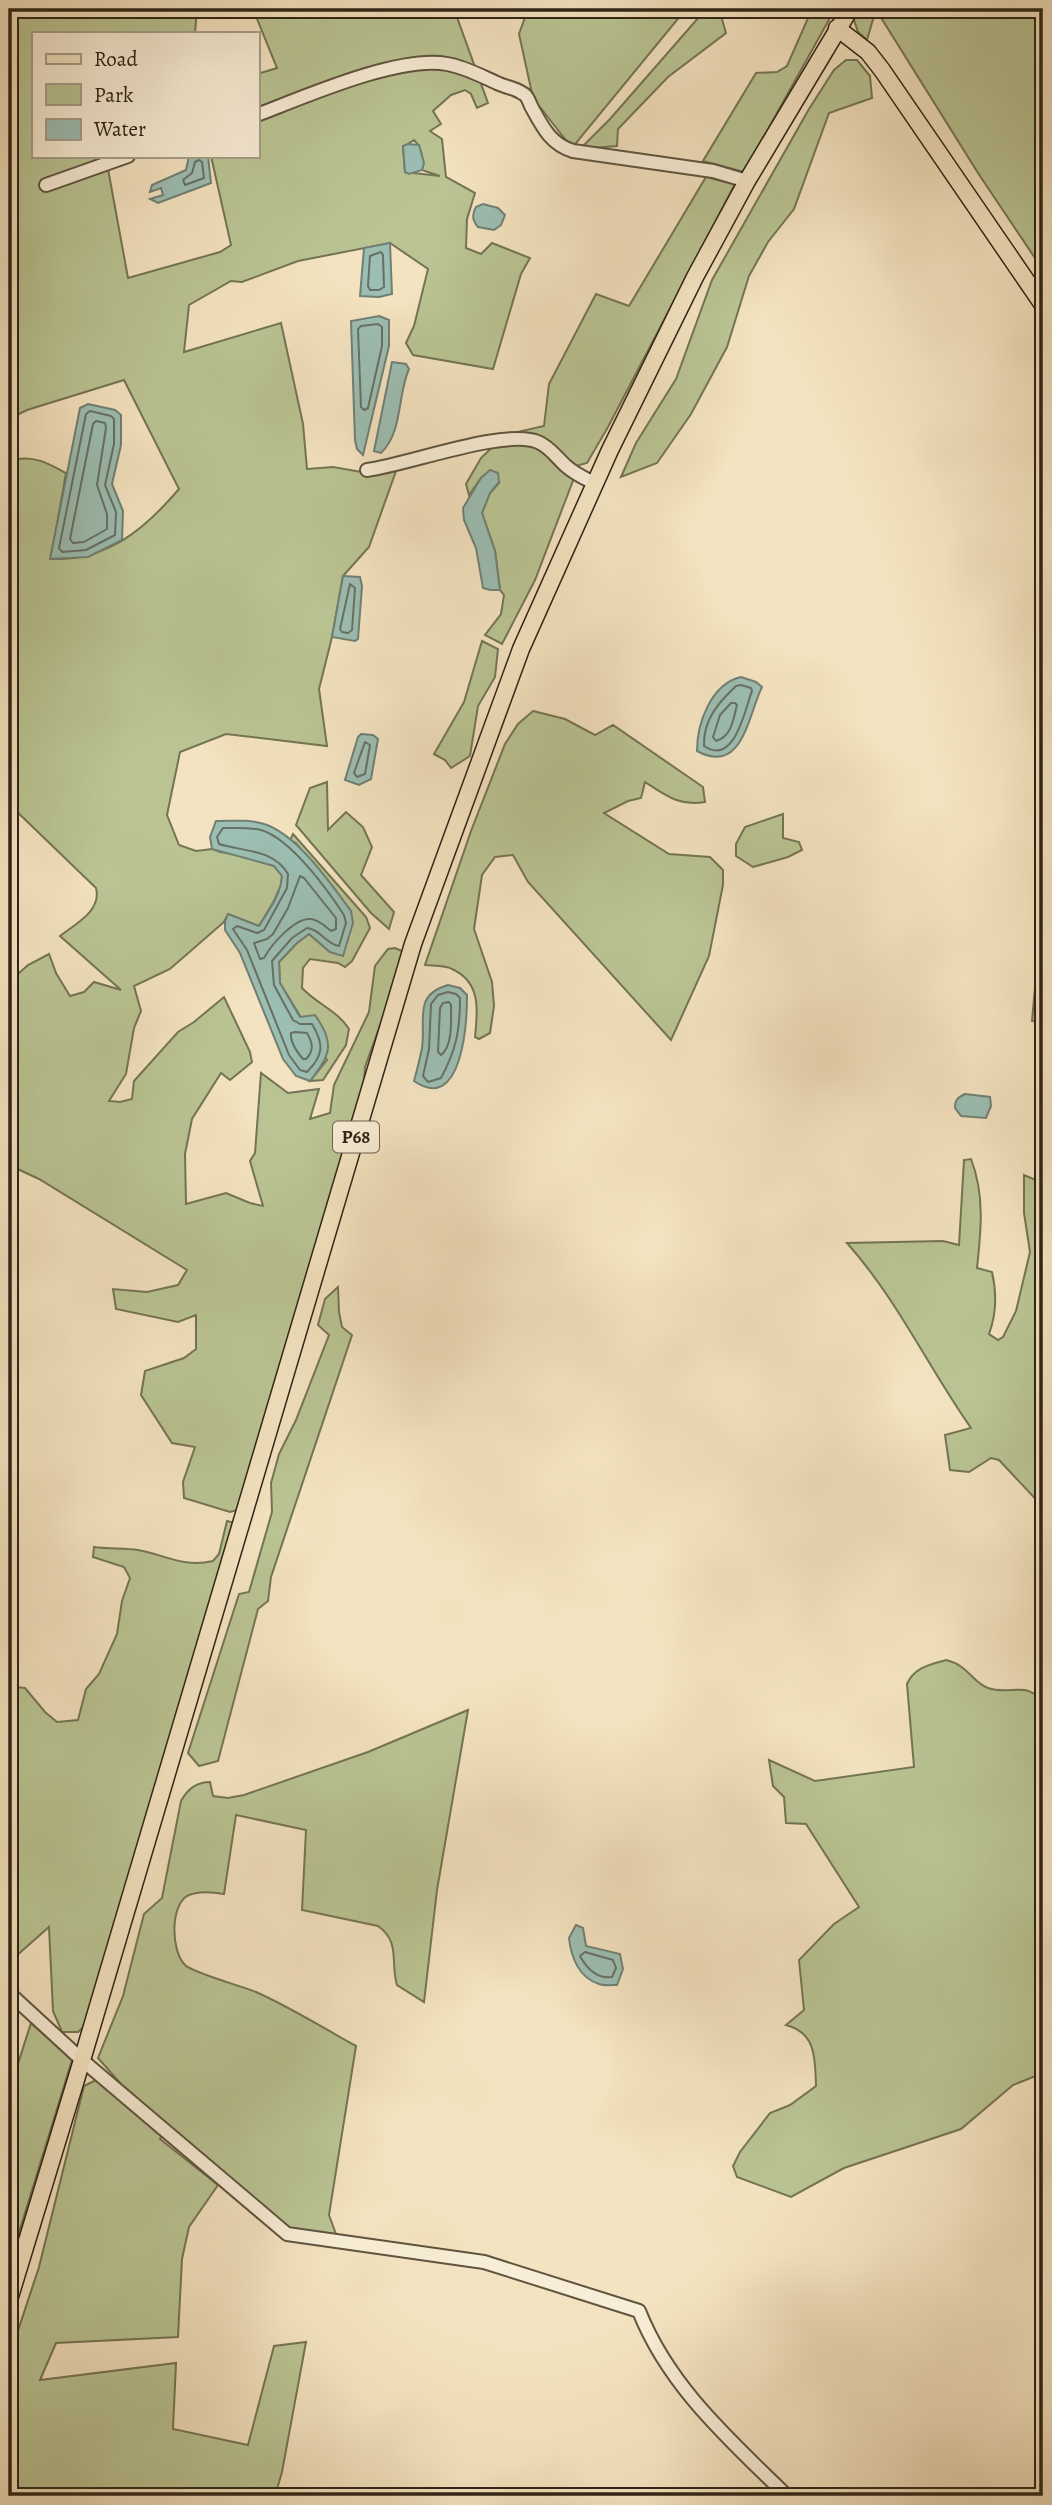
<svg xmlns="http://www.w3.org/2000/svg" width="1052" height="2505" font-family="Alegreya,serif">
  <style>
    .green { fill: #bac493; stroke: #747454; stroke-width: 2; fill-rule: evenodd }
    .water { fill: #9cbeb3; stroke: #708074; stroke-width: 2 }
    .lines { fill: none; stroke-linecap: round; stroke-linejoin: round }
    .shore { stroke: #657164; stroke-width: 2 }
    .minor-casing { stroke: #605440; stroke-width: 16 }
    .major-casing { stroke: #2e2416; stroke-width: 19 }
    .minor { stroke: #f8edd6; stroke-width: 12 }
    .major { stroke: #f4e3c0; stroke-width: 16 }
    .labels { text-anchor: middle; dominant-baseline: central; stroke-width: 7; stroke-linejoin: round; paint-order: stroke }
    .shield { fill: #f8edd6; stroke: #6b6050; stroke-width: 2 }
    .shield-label { font-size: 19px; font-weight: bold; fill: #2e2416 }
  </style>
  <rect width="100%" height="100%" fill="#f4e3c0"/>
  <filter id="stains"><feTurbulence type="fractalNoise" baseFrequency=".00286" numOctaves="4"/><feColorMatrix values="0 0 0 0 .2 0 0 0 0 .09 0 0 0 0 .02 0 0 0 .5 -.17"/></filter>
  <radialGradient id="worn" r=".72"><stop offset=".6" stop-color="#630" stop-opacity="0"/><stop offset="1" stop-color="#630" stop-opacity=".3"/></radialGradient>
  <!-- green -->
  <g class="green">
    <path d="M9,9H197L195,33H33V156H114L108,169L128,278L220,252L231,245L211,156H257V74L277,68L253,9H454L488,103L477,108L471,94L465,90L451,95L433,111L441,124L430,131L442,139L446,177L475,193L467,219L466,248L481,254L492,243L530,258L521,274L493,369L413,355L406,343L414,326L428,269L390,243L298,261L242,282L231,281L189,305L184,352L281,323L303,424L307,469L333,467L367,473L396,471L369,547L343,576L332,637L319,689L327,746L226,734L180,752L167,815L179,845L196,851L212,849L220,852L246,856L274,866L282,876L281,885L274,901L259,926L228,914L224,922L170,969L134,986L141,1011L134,1028L126,1074L109,1101L120,1102L132,1099L134,1081L178,1032L194,1022L224,997L250,1052L252,1062L230,1080L221,1073L192,1119L185,1154L186,1204L226,1193L250,1203L263,1206L250,1161L255,1153L261,1073L288,1093L319,1089L310,1119L330,1113L334,1085L369,1012L375,966L388,949L395,948L402,951L404,959L365,1067L363,1094L319,1233L241,1509L230,1512L184,1498L183,1482L195,1447L172,1443L141,1395L145,1371L184,1358L196,1349V1315L178,1322L116,1309L113,1289L147,1292L178,1285L187,1270L39,1179L9,1165V982L28,965L49,954L56,973L70,996L84,992L94,982L121,990L60,936C75,924 102,911 96,888L9,804V454L17,459C36,456 49,464 66,473L51,559C107,561 144,530 179,489L124,380L27,410L9,419ZM414,140C422,148 424,161 422,170L440,176L405,172L403,147Z"/>
    <path d="M528,9H686L572,148L533,98L519,34Z"/>
    <path d="M706,9H719L726,33L668,77L618,129L617,146L580,149L610,119Z"/>
    <path d="M812,9H835L744,172L703,161L756,73L777,72L787,66Z"/>
    <path d="M860,9H876L867,40L858,32L854,20Z"/>
    <path d="M878,9H1043V270L978,173L880,16Z"/>
    <path d="M846,60H857L870,76L872,98L829,113L794,209L768,242L749,276L727,347L691,414L657,463L621,477L636,443L676,379L712,280L809,109L834,70Z"/>
    <path d="M706,177L735,184L608,427L587,463L579,465L535,580L502,644L485,635L501,614L504,595L500,590L495,551L482,513L490,493L499,483L481,478L469,495L466,484L481,458L505,435L544,426L549,384L596,294L629,306Z"/>
    <path d="M482,641L498,649L495,677L478,706L470,756L451,768L445,760L434,754L464,702Z"/>
    <path d="M533,711L565,719L595,735L613,725L703,787L705,802C680,807 665,795 645,782L641,798L628,801L604,813L669,854L710,857L723,870V885L709,956L671,1040L528,882L513,855L495,857L482,875L474,929L492,982L494,1006L490,1033L479,1039L475,1037C478,1010 481,982 452,969C445,965 433,966 425,965L471,831L505,744L518,724Z"/>
    <path d="M327,782L328,830L346,812L363,827L372,847L361,875L394,912L389,929L371,913L296,825L310,788Z"/>
    <path d="M783,814V838L799,842L802,850L788,857L753,867L736,856V844L745,827Z"/>
    <path d="M293,834L366,917L370,928L352,961L345,967L338,963L310,959L303,968L302,988C317,1004 338,1011 349,1029L346,1045L323,1080L310,1081L327,1060L280,983L279,962L297,943L309,934L330,952L351,911L296,843L290,840Z"/>
    <path d="M1043,939V1023L1032,1021L1037,966Z"/>
    <path d="M971,1159C985,1195 981,1231 977,1268L992,1272C997,1294 997,1313 989,1334L998,1340L1003,1337L1016,1311L1030,1252L1024,1213V1175L1043,1183V1507L999,1460L991,1458L969,1472L950,1470L945,1435L971,1428C928,1367 897,1299 847,1243L943,1241L959,1245L964,1160Z"/>
    <path d="M338,1287L339,1312L342,1327L352,1335L271,1577L268,1601L258,1609L218,1761L199,1766L188,1753L239,1594L249,1592L272,1512L271,1483L279,1454L296,1420L329,1335L318,1325L325,1299Z"/>
    <path d="M227,1521L235,1523L87,2024L78,2032H62L53,2011L49,1927L14,1958L9,1960V1694L16,1687L25,1688L45,1712L57,1722L78,1720L86,1689L99,1674L117,1634L122,1601L130,1578L124,1567L93,1557L94,1547C109,1549 124,1548 138,1550C165,1555 184,1568 213,1561L219,1554Z"/>
    <path d="M946,1660C968,1665 973,1683 988,1688C1011,1696 1030,1679 1043,1705V2073L1013,2085L961,2129L844,2168L791,2197L737,2177L733,2166L740,2152L770,2113L790,2105L816,2086C815,2060 817,2033 786,2025L804,2010L799,1960L834,1924L859,1907L806,1824L786,1823L784,1797L773,1786L769,1760L815,1781L914,1767L907,1684C914,1667 930,1665 946,1660Z"/>
    <path d="M468,1710L437,1890L424,2002L397,1985C390,1963 401,1942 378,1926L302,1910L306,1830L236,1815L224,1894C213,1892 198,1890 187,1896C170,1907 171,1951 185,1965C193,1973 242,1986 256,1992C290,2007 323,2028 356,2046L329,2215L341,2248L294,2231L259,2206L121,2084L98,2058L123,1996L144,1914L162,1898L181,1801C187,1790 197,1782 210,1782L213,1796L228,1798L244,1795L368,1752Z"/>
    <path d="M31,2023L72,2060L9,2265V2092Z"/>
    <path d="M96,2080L162,2135L160,2139L218,2185L189,2227L182,2259L178,2337L56,2343L40,2380L176,2363L173,2429L248,2445L274,2346L306,2342L282,2472L275,2496H9V2358L39,2267L84,2086Z"/>
  </g>
  <!-- water -->
  <g class="water">
    <path d="M408,144L419,145L424,163L422,170L409,174L405,172L403,146Z"/>
    <path d="M189,156H208L211,183L158,203L150,199L163,195L161,188L150,192L152,185L186,170Z"/>
    <path d="M483,204L498,208L505,215L501,225L494,230L478,227C472,220 472,215 476,207Z"/>
    <path d="M390,243L392,294L379,297L360,296L364,248Z"/>
    <path d="M379,316L389,320V346L363,455L357,449L355,440L351,321Z"/>
    <path d="M392,362L406,364L409,369C397,396 403,432 381,453L374,451Z"/>
    <path d="M88,404L115,410L121,415V445L112,484L123,511L122,540L88,557L50,559L80,408Z"/>
    <path d="M490,470L498,473L499,482L490,493L482,513L495,551L500,590H490L483,588L476,548L464,520L463,508L481,478Z"/>
    <path d="M343,576L360,577L362,586L358,639L355,641L332,637Z"/>
    <path d="M741,677L756,682L762,687C748,715 743,776 697,751C697,723 711,684 741,677Z"/>
    <path d="M361,734L373,735L378,739L371,779L359,785L345,780L358,737Z"/>
    <path d="M216,821C232,821 249,819 264,824C297,834 331,884 351,911L353,923L343,956L330,952L309,934L297,943L279,962L280,983L300,1017L315,1015C336,1044 330,1055 310,1081L296,1076L283,1059L240,953L225,930V922L228,914L259,926C269,910 281,894 282,876L274,866L212,849L210,837Z"/>
    <path d="M448,985L460,988L467,995C467,1024 462,1114 414,1081C417,1070 420,1059 422,1048C426,1019 413,995 448,985Z"/>
    <path d="M965,1094L990,1097L991,1106L986,1118L961,1116L955,1108C955,1100 957,1098 965,1094Z"/>
    <path d="M576,1925L583,1928L586,1946L620,1954L623,1969L617,1985C612,1985 604,1986 599,1984C579,1978 571,1957 569,1938Z"/>
  </g>
  <g class="lines">
    <!-- shore -->
    <g class="shore">
      <path d="M199,160L202,162L204,178L185,185L183,180L192,173L195,162Z"/>
      <path d="M381,252L383,255L384,287L379,290H370L368,286L370,256Z"/>
      <path d="M378,324L382,327V346L368,408L364,410L361,407L358,329L361,326Z"/>
      <path d="M90,411L111,416L114,419V444L105,485L116,512L115,535L86,550L62,552L59,548L86,414Z"/>
      <path d="M96,421L105,423L106,428L97,485L107,514V529L84,542L73,543L70,539L93,424Z"/>
      <path d="M350,584L355,588L352,630L348,633L342,632L340,629Z"/>
      <path d="M741,685L751,688L752,691C745,708 735,767 704,746C703,720 718,703 736,686Z"/>
      <path d="M731,703H735L737,705C733,720 732,736 716,741L713,737L720,715Z"/>
      <path d="M365,742L370,745L365,774L357,777L354,773Z"/>
      <path d="M223,828C236,828 249,827 261,830C291,839 327,889 344,915L346,923L339,946C327,945 320,929 307,928L292,938L272,961L274,985L293,1020L300,1024H312C324,1044 324,1055 307,1072L300,1070L289,1055L247,950L233,929L237,926L257,933L264,930L287,888L288,874C273,849 245,852 219,844L217,837Z"/>
      <path d="M300,876L304,878L336,918V929L331,931C325,926 319,920 311,919C295,917 271,945 264,958L260,959L254,943L267,939L273,934L288,908Z"/>
      <path d="M448,992L456,994L460,998C460,1031 456,1050 441,1078L428,1082L423,1076L429,1049L431,1004L438,995Z"/>
      <path d="M449,1002L451,1005C451,1020 453,1046 441,1055L438,1052L440,1008L443,1003Z"/>
      <path d="M295,1032L307,1033C313,1043 314,1051 306,1059H303C297,1052 290,1042 291,1033Z"/>
      <path d="M585,1952L613,1960L616,1968L612,1977C597,1979 587,1969 580,1956Z"/>
    </g>
    <defs>
      <g id="minor">
        <path d="M257,115C304,97 399,55 447,64C465,67 481,76 497,83C505,87 515,88 522,93C527,95 529,101 531,106C542,126 550,144 573,151L713,171L747,181"/>
        <path d="M46,185L128,156"/>
        <path d="M367,470C407,465 505,428 538,442C550,447 557,458 566,466C575,474 584,478 594,483"/>
        <path d="M9,1993L82,2060L287,2234L484,2262L639,2311C669,2387 730,2440 787,2496"/>
      </g>
      <g id="major">
        <path d="M837,28L868,52L882,70L1043,305"/>
        <path d="M9,2300L82,2060L413,944L521,649L610,450L695,277L747,181L850,9"/>
      </g>
    </defs>
    <!-- minor casing -->
    <use href="#minor" class="minor-casing"/>
    <!-- major casing -->
    <use href="#major" class="major-casing"/>
    <!-- minor -->
    <use href="#minor" class="minor"/>
    <!-- major -->
    <use href="#major" class="major"/>
  </g>
  <g class="labels">
    <!-- shield labels -->
    <rect class="shield" x="333" y="1121.5" width="46" height="31" rx="5"/>
    <g class="shield-label">
      <text x="356" y="1137">P68</text>
    </g>
  </g>
  <!-- margin -->
  <rect width="1052" height="2505" fill="none" stroke="#f4e3c0" stroke-width="35"/>
  <rect x="10" y="10" width="1031" height="2484" fill="none" stroke="#2e2416" stroke-width="3.5"/>
  <rect x="18" y="18" width="1017" height="2470" fill="none" stroke="#2e2416" stroke-width="2"/>
  <!-- legend -->
  <rect x="32" y="32" width="228" height="126" fill="#f8edd6" stroke="#a79d89" stroke-width="2"/>
  <rect x="46" y="54" width="35" height="10" fill="#f4e3c0" stroke="#a79d89" stroke-width="2"/>
  <text x="94" y="66" font-size="21" fill="#2e2416">Road</text>
  <rect x="46" y="84" width="35" height="21" fill="#bac493" stroke="#a79d89" stroke-width="2"/>
  <text x="94" y="102" font-size="21" fill="#2e2416">Park</text>
  <rect x="46" y="119" width="35" height="21" fill="#9cbeb3" stroke="#a79d89" stroke-width="2"/>
  <text x="94" y="136" font-size="21" fill="#2e2416">Water</text>
  <rect width="100%" height="100%" filter="url(#stains)"/>
  <rect width="100%" height="100%" fill="url(#worn)"/>
</svg>
